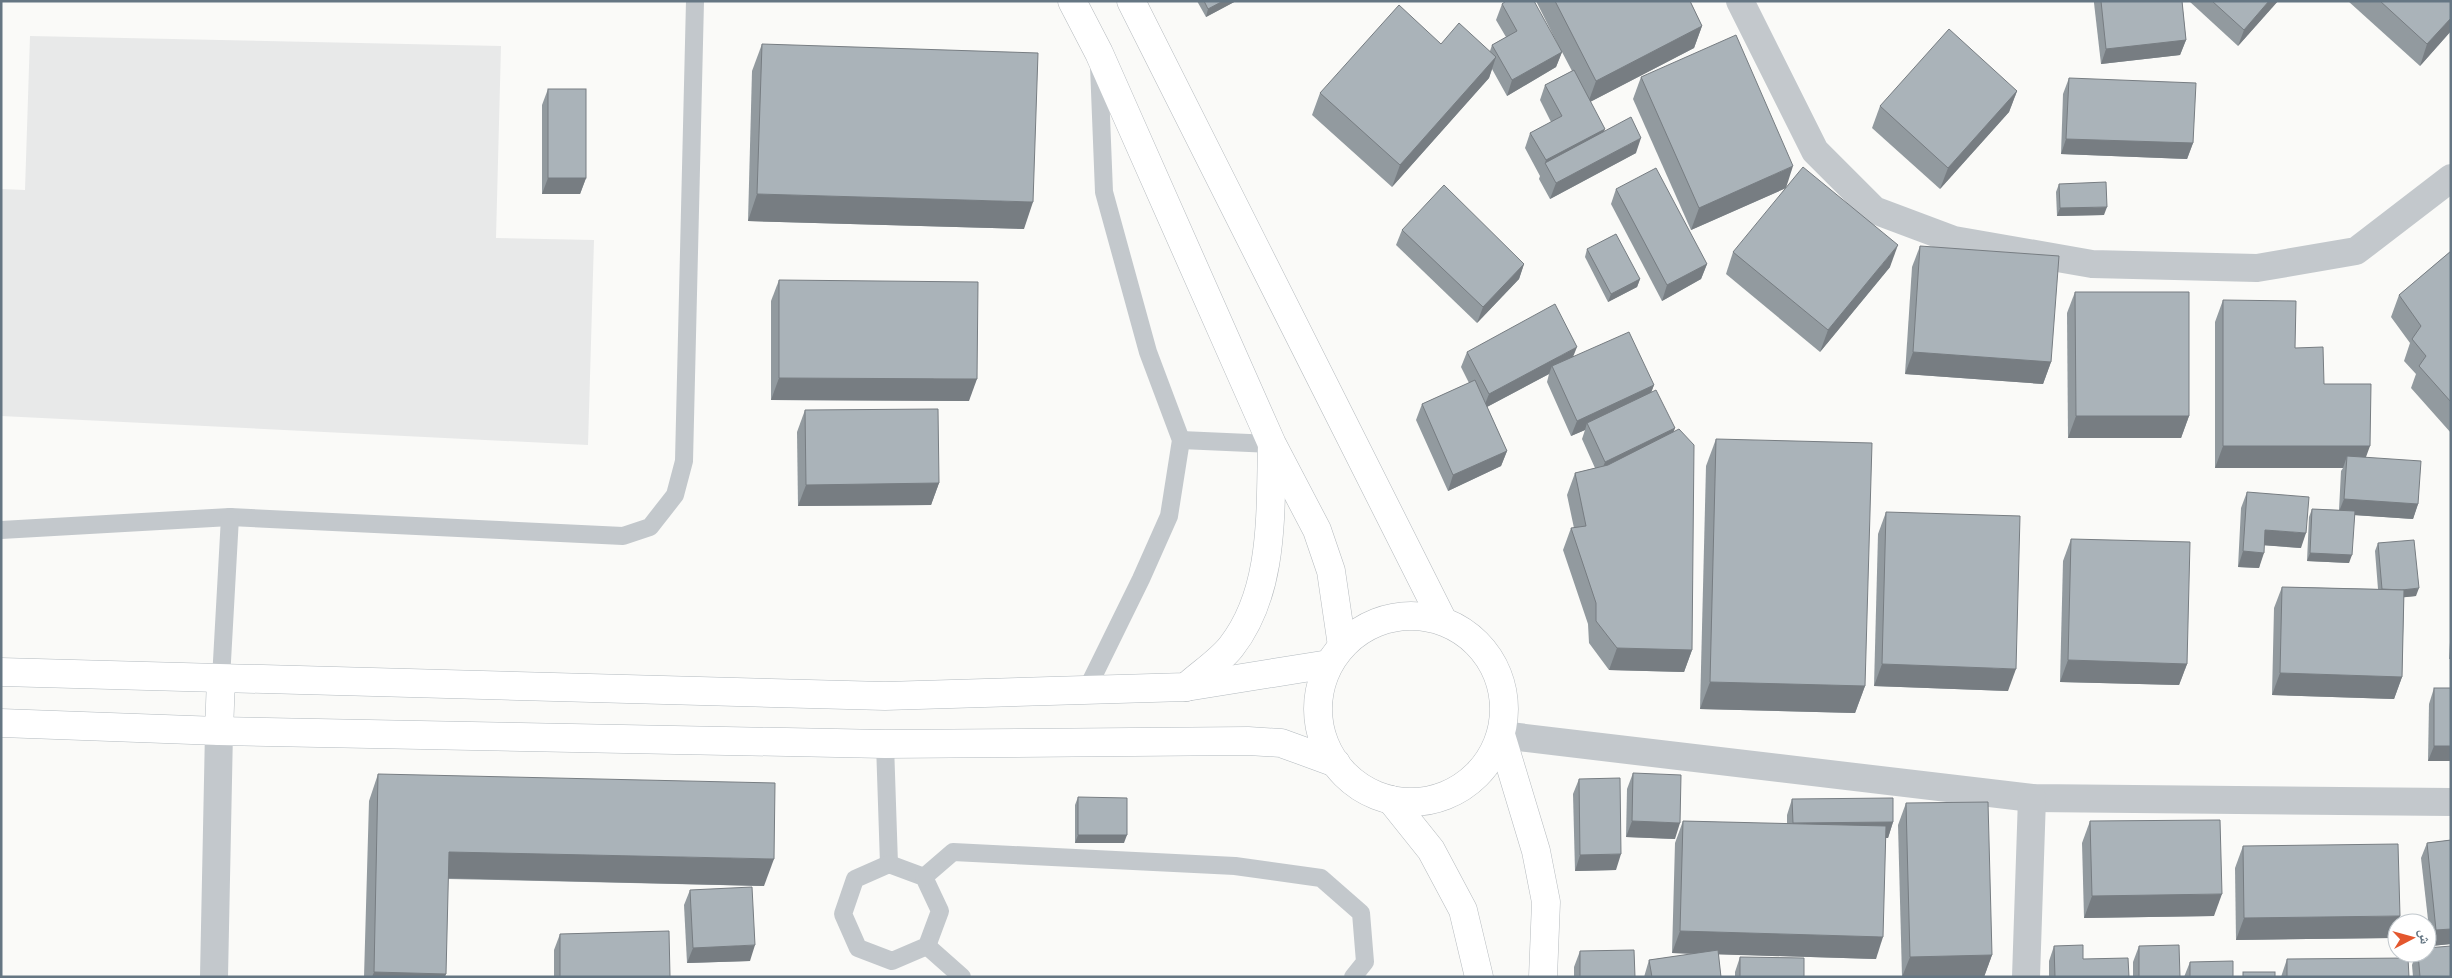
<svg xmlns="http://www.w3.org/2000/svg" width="2452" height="978" font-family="'Fira Sans','Noto Naskh Arabic',sans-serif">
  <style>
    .built { fill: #e8e9e9 }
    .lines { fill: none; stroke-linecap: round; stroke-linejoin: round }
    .secondary-casing { stroke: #b3babf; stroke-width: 29 }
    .primary-casing { stroke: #b5babe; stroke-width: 29 }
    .lane { stroke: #c3c8cc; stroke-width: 18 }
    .street { stroke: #c3c8cc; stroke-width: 28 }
    .secondary { stroke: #fff; stroke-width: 28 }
    .primary { stroke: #fff; stroke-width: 28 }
    .wall { fill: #929a9f }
    .shaded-wall { fill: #777d82 }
    .building { fill: #aab3b9; stroke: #777d82 }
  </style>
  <rect width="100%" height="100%" fill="#fafaf8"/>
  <!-- built -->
  <path class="built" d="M30,36L501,46L496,238L594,240L588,445L1,416V189L25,190Z"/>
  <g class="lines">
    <defs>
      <g id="secondary">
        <path d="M1,672L885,696L1186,687L1329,664"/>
        <path d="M1,723L219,731L885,744L1248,741L1281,743L1336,763"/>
        <path d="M219,731L221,679"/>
      </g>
      <g id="primary">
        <path d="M1072,1L1099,53L1272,444L1317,530L1331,571L1342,646"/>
        <path d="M1131,1L1443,621"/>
        <circle cx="1411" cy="709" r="93"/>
        <path d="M1186,687C1200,674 1219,662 1231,647C1275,591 1270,512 1272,445"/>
        <path d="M1501,735L1536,851L1546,902L1543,977"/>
        <path d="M1391,800L1431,850L1463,910L1479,977"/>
      </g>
    </defs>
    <!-- secondary casing -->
    <use href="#secondary" class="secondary-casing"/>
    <!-- primary casing -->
    <use href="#primary" class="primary-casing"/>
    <!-- lane -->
    <g class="lane">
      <path d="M1181,440L1272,444"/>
      <path d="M1,530L230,517L623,536L650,527L675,495L684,461L695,1"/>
      <path d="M221,679L230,517"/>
      <path d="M1086,691L1141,579L1169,516L1181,440L1148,352L1104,192L1099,66"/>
      <path d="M885,744L889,864"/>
      <path d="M889,864L924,877L940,911L927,946L892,961L858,948L843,914L855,879Z"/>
      <path d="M924,877L953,852L1235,866L1321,878L1361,913L1365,962L1353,977"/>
      <path d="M927,946L962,977"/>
    </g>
    <!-- street -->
    <g class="street">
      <path d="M1740,1L1815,151L1874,210L1954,240L2092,264L2257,268L2356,251L2451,178"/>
      <path d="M1501,735L2032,798L2451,802"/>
      <path d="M214,977L219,731"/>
      <path d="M2026,977L2032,798"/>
    </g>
    <!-- secondary -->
    <use href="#secondary" class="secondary"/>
    <!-- primary -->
    <use href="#primary" class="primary"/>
  </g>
  <!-- wall -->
  <g class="wall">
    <path d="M1197,1H1236L1206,17Z"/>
    <path d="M1536,1H1690L1702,26L1694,48L1590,102L1604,132L1636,153L1550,199L1539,179L1540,176L1525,148L1530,133L1551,122L1540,100L1545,85L1572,71L1562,52L1556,67L1507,96L1492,69L1489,78L1392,187L1312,115L1320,93L1441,44L1490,51L1492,45L1506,37L1496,20L1502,4L1559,47Z"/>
    <path d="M2094,1H2182L2186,40L2180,55L2101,64L2094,3Z"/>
    <path d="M2189,1H2278L2238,46Z"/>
    <path d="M2348,1H2451V31L2420,66Z"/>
    <path d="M762,44L1024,229L748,221L752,71Z"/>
    <path d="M1641,77L1786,188L1691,230L1633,99Z"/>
    <path d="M2069,78L2193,143L2187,159L2061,154L2063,94Z"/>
    <path d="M548,89L586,178L580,194H542V105Z"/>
    <path d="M2017,91L2009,112L1940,189L1872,128L1880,106Z"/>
    <path d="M2059,184L2104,215L2057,216L2056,192Z"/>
    <path d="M1616,189L1707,264L1701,279L1662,301L1611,204Z"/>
    <path d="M1402,230L1524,264L1519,279L1477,323L1396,245Z"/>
    <path d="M1920,246L2051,362L2043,384L1905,374L1912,267Z"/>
    <path d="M1587,249L1640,279L1637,287L1608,302L1585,257Z"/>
    <path d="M2451,251V433L2411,388L2416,374L2404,361L2410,343L2391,317L2399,295Z"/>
    <path d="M1733,252L1890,267L1820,352L1726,274Z"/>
    <path d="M779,280L969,401L771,400V301Z"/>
    <path d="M2075,292L2189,416L2181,438H2068L2067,313Z"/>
    <path d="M2223,300L2295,348L2324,384L2366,457L2418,504L2413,519L2355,515L2349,563L2307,561L2309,517L2312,509L2339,510L2341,471L2343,468H2215V322Z"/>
    <path d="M1467,352L1573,357L1654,385L1651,392L1675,428L1673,432L1692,650L1684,672L1609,670L1589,643L1588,624L1563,550L1571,528H1574L1567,495L1575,473L1595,468L1582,439L1585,430L1571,436L1547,382L1549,374L1487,407L1507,451L1501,466L1448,491L1416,420L1422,404L1469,383L1461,367Z"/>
    <path d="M805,410L939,483L931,505L798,506L797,432Z"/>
    <path d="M1716,439L1865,686L1855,713L1700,709L1706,466Z"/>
    <path d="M2247,492L2301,548L2264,545L2259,568L2238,567L2241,508Z"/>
    <path d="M1886,512L2008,691L1874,686L1878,534Z"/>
    <path d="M2071,539L2187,664L2179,685L2060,682L2063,561Z"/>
    <path d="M2378,543L2416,596L2404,597L2402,677L2394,699L2272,695L2274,608L2282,587L2378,589L2375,551Z"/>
    <path d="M2451,625V659H2449Z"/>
    <path d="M2434,688H2451V761H2428L2429,704Z"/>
    <path d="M1633,773L1675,839L1626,837L1627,789Z"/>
    <path d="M378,774L764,886L448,879L445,977H364L369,801Z"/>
    <path d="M1579,779L1616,870L1575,871L1573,794Z"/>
    <path d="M1078,797L1124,843H1075V805Z"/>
    <path d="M1792,799L1893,822L1888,838H1886L1876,959L1718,954L1721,977H1644L1649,960L1694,954L1672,953L1675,843L1683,821L1787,824V815Z"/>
    <path d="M1906,803L1992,955L1984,977H1902L1898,825Z"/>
    <path d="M2090,821L2214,916L2084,918L2082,843Z"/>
    <path d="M2451,840V944L2431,946L2421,858L2427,843Z"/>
    <path d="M2243,846L2392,938L2236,940L2235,868Z"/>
    <path d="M690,890L750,961L687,963L684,905Z"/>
    <path d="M560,934L670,977H554V950Z"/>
    <path d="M2054,946L2083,959L2129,977H2049V961Z"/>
    <path d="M2139,946L2180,977H2133V962Z"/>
    <path d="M1580,951L1635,977H1574V967Z"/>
    <path d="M2416,953H2427L2451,977H2413L2412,965Z"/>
    <path d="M1740,957L1804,977H1735V972Z"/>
    <path d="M2287,959L2409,977H2281Z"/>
    <path d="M2190,962L2233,977H2184Z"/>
  </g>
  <!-- shaded-wall -->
  <g class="shaded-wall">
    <path d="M1223,1H1236L1206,17L1208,9Z"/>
    <path d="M2269,1H2278L2238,46L2244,30Z"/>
    <path d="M2451,18V31L2420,66L2427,44Z"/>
    <path d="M1702,26L1694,48L1588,103L1596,81Z"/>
    <path d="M2186,40L2180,55L2101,64L2106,49Z"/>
    <path d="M1562,52L1556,67L1507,96L1512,80Z"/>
    <path d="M1496,57L1489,78L1392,187L1400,165Z"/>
    <path d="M2017,91L2009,112L1940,189L1948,168Z"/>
    <path d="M1605,129L1599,145L1545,163L1546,160Z"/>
    <path d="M1641,138L1636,153L1550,199L1556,183Z"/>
    <path d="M2066,139L2193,143L2187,159L2061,154Z"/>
    <path d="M1793,166L1786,188L1691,230L1699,208Z"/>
    <path d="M548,178H586L580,194H542Z"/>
    <path d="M757,194L1033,202L1024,229L748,221Z"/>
    <path d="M2107,207L2104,215L2057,216L2060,208Z"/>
    <path d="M1898,245L1890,267L1820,352L1828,330Z"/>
    <path d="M1524,264L1519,279L1477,323L1483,307Z"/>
    <path d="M1707,264L1701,279L1662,301L1667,285Z"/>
    <path d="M1640,279L1637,287L1608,302L1611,294Z"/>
    <path d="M1577,347L1571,362L1552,366L1549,374L1483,409L1489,394Z"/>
    <path d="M1913,352L2051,362L2043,384L1905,374Z"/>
    <path d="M779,378L977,379L969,401L771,400Z"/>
    <path d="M1654,385L1648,401L1587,423L1585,430L1571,436L1577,421Z"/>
    <path d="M2076,416H2189L2181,438H2068Z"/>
    <path d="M1675,428L1669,444L1599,478L1605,462Z"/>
    <path d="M2223,446H2370L2362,468L2347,456L2343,468H2215Z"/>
    <path d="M1507,451L1501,466L1448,491L1453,475Z"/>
    <path d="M939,483L931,505L798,506L806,485Z"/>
    <path d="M2344,499L2418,504L2413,519L2338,514Z"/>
    <path d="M2265,530L2306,533L2301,548L2260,545Z"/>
    <path d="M2243,551L2264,553L2259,568L2238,567Z"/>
    <path d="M2310,553L2352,555L2349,563L2307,561Z"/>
    <path d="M2419,588L2416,596L2379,600L2382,592Z"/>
    <path d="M1617,648L1692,650L1684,672L1609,670Z"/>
    <path d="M2068,660L2187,664L2179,685L2060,682Z"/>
    <path d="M1882,664L2016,669L2008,691L1874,686Z"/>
    <path d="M2280,673L2402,677L2394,699L2272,695Z"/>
    <path d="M1710,682L1865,686L1855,713L1700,709Z"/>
    <path d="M2434,746H2451V761H2428Z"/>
    <path d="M1632,821L1680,823L1675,839L1626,837Z"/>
    <path d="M1893,822L1888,838L1787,839L1793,823Z"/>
    <path d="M1078,835H1127L1124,843H1075Z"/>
    <path d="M449,852L774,859L764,886L439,878Z"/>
    <path d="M1621,854L1616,870L1575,871L1580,855Z"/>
    <path d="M2222,894L2214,916L2084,918L2092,896Z"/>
    <path d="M2400,916L2392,938L2236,940L2244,918Z"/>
    <path d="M2451,929V944L2431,946L2436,930Z"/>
    <path d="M1680,931L1883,937L1876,959L1672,953Z"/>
    <path d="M755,945L750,961L687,963L693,948Z"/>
    <path d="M1992,955L1984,977H1902L1910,957Z"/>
    <path d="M374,972L446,974L445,977H372Z"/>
  </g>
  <!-- building -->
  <g class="building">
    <path d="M1204,1H1223L1208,9Z"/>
    <path d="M1506,1H1534L1562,52L1512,80L1492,45L1517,31L1502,4Z"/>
    <path d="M1555,1H1690L1702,26L1596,81Z"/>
    <path d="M2101,1H2182L2186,40L2106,49Z"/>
    <path d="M2212,1H2269L2244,30Z"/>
    <path d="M2380,1H2451V18L2427,44Z"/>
    <path d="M1399,5L1441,44L1459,23L1496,57L1400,165L1320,93Z"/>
    <path d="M1949,29L2017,91L1948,168L1880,106Z"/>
    <path d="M1736,35L1793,166L1699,208L1641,77Z"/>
    <path d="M762,44L1038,53L1033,202L757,194Z"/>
    <path d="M1574,70L1605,129L1546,160L1530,133L1562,116L1545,85Z"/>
    <path d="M2069,78L2196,83L2193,143L2066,139Z"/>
    <rect x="548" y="89" width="38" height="89"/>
    <path d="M1631,117L1641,138L1556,183L1545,163Z"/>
    <path d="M1803,167L1898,245L1828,330L1733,252Z"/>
    <path d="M1656,168L1707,264L1667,285L1616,189Z"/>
    <path d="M2106,182L2107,207L2060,208L2059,184Z"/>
    <path d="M1444,185L1524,264L1483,307L1402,230Z"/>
    <path d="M1616,234L1640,279L1611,294L1587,249Z"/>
    <path d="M1920,246L2059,256L2051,362L1913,352Z"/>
    <path d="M2451,251V402L2419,366L2426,356L2412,339L2421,326L2399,295Z"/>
    <path d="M779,280L978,282L977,379L779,378Z"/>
    <path d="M2075,292H2189V416H2076Z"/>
    <path d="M2223,300L2296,301L2295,348L2323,347L2324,384H2371L2370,446H2223Z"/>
    <path d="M1555,304L1577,347L1489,394L1467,352Z"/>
    <path d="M1629,332L1654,385L1577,421L1552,366Z"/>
    <path d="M1475,380L1507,451L1453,475L1422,404Z"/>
    <path d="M1656,390L1675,428L1605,462L1587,423Z"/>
    <path d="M938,409L939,483L806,485L805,410Z"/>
    <path d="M1679,429L1694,445L1692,650L1617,648L1596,621V603L1571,528L1586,526L1575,473L1608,465Z"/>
    <path d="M1716,439L1872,443L1865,686L1710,682Z"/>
    <path d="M2347,456L2421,461L2418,504L2344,499Z"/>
    <path d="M2247,492L2309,497L2306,533L2265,530L2264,553L2243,551Z"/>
    <path d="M2312,509L2355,511L2352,555L2310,553Z"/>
    <path d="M1886,512L2020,516L2016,669L1882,664Z"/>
    <path d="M2071,539L2190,542L2187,664L2068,660Z"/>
    <path d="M2414,540L2419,588L2402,590L2382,589L2378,543Z"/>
    <path d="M2282,587L2404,590L2402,677L2280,673Z"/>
    <rect x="2434" y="688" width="17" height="58"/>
    <path d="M1633,773L1681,775L1680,823L1632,821Z"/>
    <path d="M378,774L775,783L774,859L449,852L446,974L374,972Z"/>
    <path d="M1620,778L1621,854L1580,855L1579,779Z"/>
    <path d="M1078,797L1127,798V835H1078Z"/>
    <path d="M1893,798V822L1793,823L1792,799Z"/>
    <path d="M1988,802L1992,955L1910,957L1906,803Z"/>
    <path d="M2220,820L2222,894L2092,896L2090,821Z"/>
    <path d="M1683,821L1886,826L1883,937L1680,931Z"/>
    <path d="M2451,840V929L2436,930L2427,843Z"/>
    <path d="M2398,844L2400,916L2244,918L2243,846Z"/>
    <path d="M752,887L755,945L693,948L690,890Z"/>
    <path d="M669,931L670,977H560V934Z"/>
    <path d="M2083,945V959L2128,958L2129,977H2055L2054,946Z"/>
    <path d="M2179,945L2180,977H2139V946Z"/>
    <path d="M2451,946V977H2420L2418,953H2427V948Z"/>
    <path d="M1634,950L1635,977H1580V951Z"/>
    <path d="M1718,950L1721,977H1652L1649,960Z"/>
    <path d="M1740,957L1804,958V977H1740Z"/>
    <path d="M2408,958L2409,977H2287V959Z"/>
    <path d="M2233,961V977H2190V962Z"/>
    <rect x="2243" y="972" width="32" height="5"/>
  </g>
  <!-- border -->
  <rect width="2452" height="978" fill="none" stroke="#657683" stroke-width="5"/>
  <!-- north arrow -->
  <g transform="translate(2412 938) rotate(84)"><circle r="24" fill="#ffffff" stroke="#c1c8cd"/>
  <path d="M0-4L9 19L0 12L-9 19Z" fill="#e4572e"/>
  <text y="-8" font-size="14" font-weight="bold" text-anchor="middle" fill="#657683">ش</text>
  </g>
</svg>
